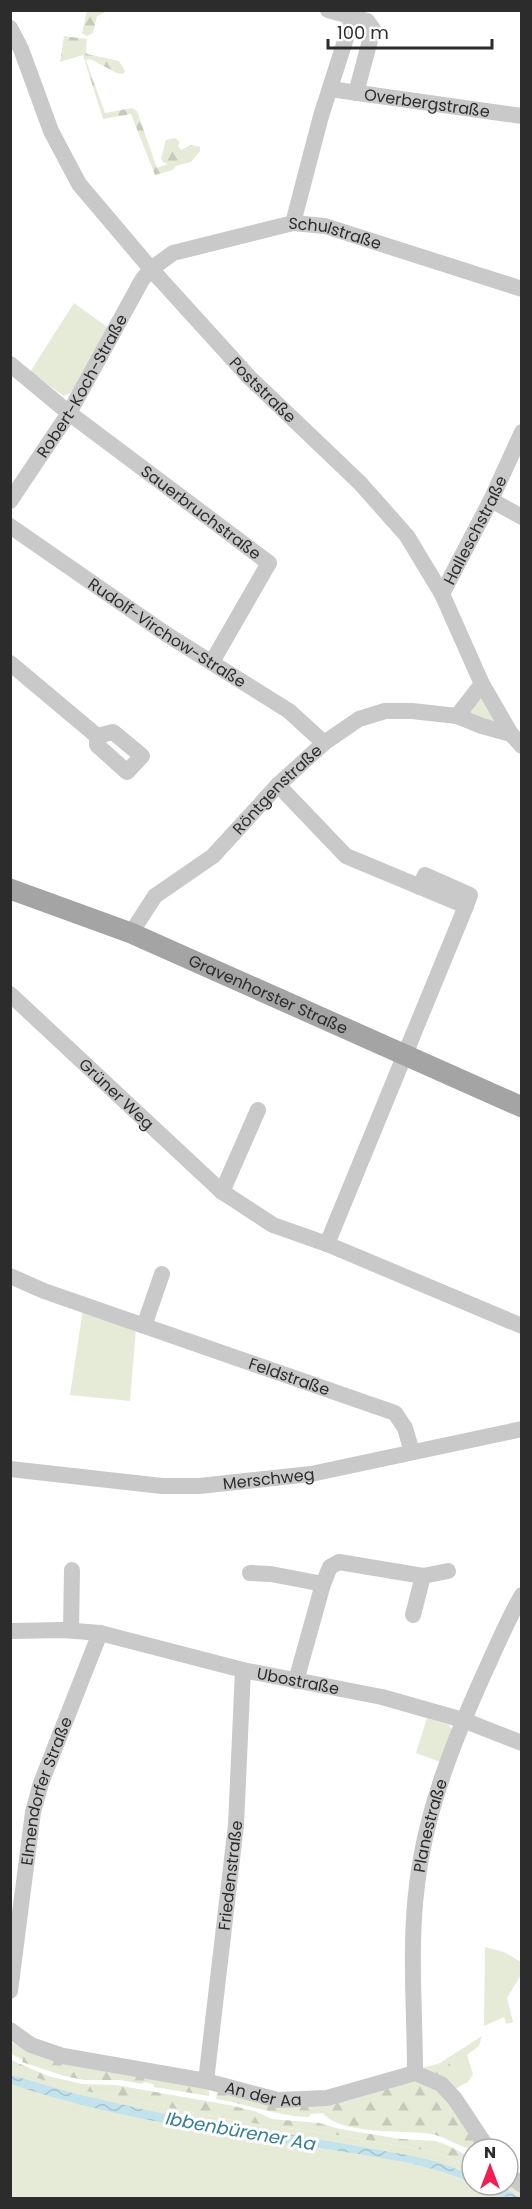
<svg xmlns="http://www.w3.org/2000/svg" width="532" height="2209" font-family="Poppins,sans-serif">
  <style>
    .green { fill: #e6ebd8 }
    .forest { fill: url(#forest-firs) }
    .water { fill: url(#water-waves) }
    .lines { fill: none; stroke-linecap: round; stroke-linejoin: round }
    .minor { stroke: #c9c9c9; stroke-width: 16 }
    .major { stroke: #a4a4a4; stroke-width: 21 }
    .labels { text-anchor: middle; dominant-baseline: central; stroke-width: 6; stroke-linejoin: round; paint-order: stroke }
    .street-label { font-size: 16px; fill: #2c2c2c; stroke: #fff }
    .water-label { font-size: 18px; font-style: italic; fill: #347e94; stroke: #fff }
  </style>
  <defs>
    <pattern id="forest-firs" width="22" height="20" patternUnits="userSpaceOnUse" patternTransform="scale(1.5)"><rect width="22" height="20" fill="#e6ebd8"/><path d="M5 1l3.5 6h-7zM16 11l3.5 6h-7z" fill="#c5caba"/></pattern>
    <pattern id="water-waves" width="16" height="10" patternUnits="userSpaceOnUse" patternTransform="scale(1.5)"><rect width="16" height="10" fill="#c2e3ed"/><path d="M0 5q4-4 8 0t8 0" fill="none" stroke="#a7c3cb"/></pattern>
  </defs>
  <rect width="100%" height="100%" fill="#fff"/>
  <!-- green -->
  <g class="green">
    <path d="M74,303L110,329L72,392L64,396L30,372Z"/>
    <path d="M482,698L497,719L489,723L470,715L469,710Z"/>
    <path d="M83,1309L136,1328L130,1401L70,1395Z"/>
    <path d="M427,1718L449,1725L452,1729L440,1762L416,1753Z"/>
    <path d="M485,1947L504,1952L521,1962V1975L507,1998L513,2022L506,2024L504,2017L484,2026Z"/>
    <path d="M482,2036L479,2046L467,2055L473,2074L468,2082C452,2084 433,2075 419,2069L440,2063Z"/>
    <path d="M11,2069L61,2086L232,2120L344,2136L434,2152L472,2167V2185L508,2184L522,2193L521,2198H11Z"/>
  </g>
  <!-- forest -->
  <g class="forest">
    <path d="M87,11H104V13L97,16L93,33L87,36L82,33Z"/>
    <path d="M64,36L87,39L86,52L87,54L119,61L125,71L123,74L117,73L90,59L86,60L105,113L132,108L137,111L157,168L168,164L163,162L161,158L166,140L175,138L180,142L178,146L181,150L191,145L200,147V151L191,162L176,166L173,170L155,175L131,114L103,119L83,55L60,62Z"/>
    <path d="M11,2042L31,2050L209,2089V2096L154,2087L153,2084L144,2082L142,2084L120,2080H84L64,2076L22,2062L23,2060L11,2054Z"/>
    <path d="M11,2060L48,2076L82,2084L116,2085L229,2105L254,2111L272,2119L319,2123L340,2129L401,2139L436,2141L449,2146L472,2158V2167L434,2152L344,2136L232,2120L60,2086L11,2069Z"/>
    <path d="M442,2063L450,2064L462,2082H468L453,2090L434,2075Z"/>
    <path d="M411,2080L440,2091L483,2149C479,2149 472,2150 470,2149C456,2145 446,2137 431,2134C404,2130 340,2135 323,2113L311,2114L309,2117C276,2116 248,2104 216,2099L217,2092L277,2104Z"/>
  </g>
  <!-- water -->
  <g class="water">
    <path d="M11,2075L76,2094L169,2115L175,2114L413,2156L438,2162L472,2175V2182L440,2171L410,2163C279,2139 136,2127 11,2084Z"/>
    <path d="M478,2185H499L521,2198L497,2196Z"/>
  </g>
  <g class="lines">
    <!-- minor -->
    <g class="minor">
      <path d="M328,10L367,21L373,29L356,93"/>
      <path id="s1" d="M10,28L21,49L51,131L79,184L151,269L249,377L360,483L407,536L442,594L482,684L511,734L522,746"/>
      <path id="s2" d="M330,89L522,116"/>
      <path d="M293,223L321,116L355,10"/>
      <path id="s3" d="M10,364L69,413L269,563L212,662"/>
      <path d="M491,500L522,517"/>
      <path id="s4" d="M10,501L69,413L142,280L151,269L173,253L293,223L325,226L522,289"/>
      <path id="s5" d="M10,526L166,634L289,711L324,743"/>
      <path id="s6" d="M442,594L491,500L522,432"/>
      <path d="M10,663L97,736V745L127,772L142,756L113,732L97,736"/>
      <path d="M457,716L482,684"/>
      <path d="M278,785L346,856L466,906L327,1244"/>
      <path d="M420,887L425,875L470,895L466,906"/>
      <path id="s7" d="M131,933L155,896L213,856L278,785L324,743L359,719L385,711H412L457,716L482,726L511,734"/>
      <path id="s8" d="M10,994L221,1191L273,1225L327,1244L522,1326"/>
      <path d="M222,1192L258,1110"/>
      <path id="s9" d="M10,1276L44,1291L395,1413L405,1428L412,1452"/>
      <path d="M144,1326L162,1274"/>
      <path id="s10" d="M10,1469L162,1486H199L311,1474L522,1429"/>
      <path d="M250,1573L271,1574L323,1584"/>
      <path d="M413,1615L423,1576"/>
      <path d="M71,1630L72,1570"/>
      <path id="s11" d="M10,1631L63,1630L100,1633L243,1670L382,1697L463,1720L522,1743"/>
      <path d="M296,1681L323,1584L330,1567L339,1562L423,1576L448,1571"/>
      <path id="s12" d="M10,1991L33,1812L41,1783L100,1633"/>
      <path id="s13" d="M10,2030L31,2045L63,2056L206,2081L278,2100L327,2098L415,2073L441,2084L455,2099L488,2149"/>
      <path id="s14" d="M415,2073C415,2011 409,1947 417,1885C426,1808 456,1735 488,1665C499,1641 509,1617 522,1595"/>
      <path id="s15" d="M206,2081L236,1825L243,1670"/>
      <path d="M508,2174L522,2185"/>
    </g>
    <!-- major -->
    <path class="major" id="s16" d="M10,889L131,933L522,1107"/>
  </g>
  <g class="labels">
    <!-- street labels -->
    <g class="street-label">
      <text stroke="none"><textPath href="#s2" startOffset="98">Overbergstraße</textPath></text>
      <text stroke="none"><textPath href="#s4" startOffset="466">Schulstraße</textPath></text>
      <text stroke="none"><textPath href="#s4" startOffset="136">Robert-Koch-Straße</textPath></text>
      <text stroke="none"><textPath href="#s1" startOffset="447">Poststraße</textPath></text>
      <text stroke="none"><textPath href="#s3" startOffset="242">Sauerbruchstraße</textPath></text>
      <text stroke="none"><textPath href="#s6" startOffset="72">Halleschstraße</textPath></text>
      <text stroke="none"><textPath href="#s5" startOffset="190">Rudolf-Virchow-Straße</textPath></text>
      <text stroke="none"><textPath href="#s7" startOffset="207">Röntgenstraße</textPath></text>
      <text stroke="none"><textPath href="#s16" startOffset="279">Gravenhorster Straße</textPath></text>
      <text stroke="none"><textPath href="#s8" startOffset="146">Grüner Weg</textPath></text>
      <text stroke="none"><textPath href="#s9" startOffset="297">Feldstraße</textPath></text>
      <text stroke="none"><textPath href="#s10" startOffset="260">Merschweg</textPath></text>
      <text stroke="none"><textPath href="#s11" startOffset="294">Ubostraße</textPath></text>
      <text stroke="none"><textPath href="#s12" startOffset="204">Elmendorfer Straße</textPath></text>
      <text stroke="none"><textPath href="#s14" startOffset="249">Planestraße</textPath></text>
      <text stroke="none"><textPath href="#s15" startOffset="207">Friedenstraße</textPath></text>
      <text stroke="none"><textPath href="#s13" startOffset="264">An der Aa</textPath></text>
    </g>
    <!-- water labels -->
    <g class="water-label">
      <text transform="translate(241 2131) rotate(10)">Ibbenbürener Aa</text>
    </g>
  </g>
  <!-- border -->
  <rect width="532" height="2209" fill="none" stroke="#2c2c2c" stroke-width="24"/>
  <!-- north arrow -->
  <g transform="translate(490 2167)"><circle r="28" fill="#ffffff" stroke="#ababab" stroke-width="1.5"/>
  <path d="M0-4.5L10 22L0 15L-10 22Z" fill="#f31e50"/>
  <text y="-9" font-size="16" font-weight="bold" text-anchor="middle" fill="#2c2c2c">N</text>
  </g>
  <!-- scale -->
  <path d="M328 39v9h164v-9" fill="none" stroke="#2c2c2c" stroke-width="3"/>
  <text x="337" y="39" font-size="18" fill="#2c2c2c" stroke="#ffffff" stroke-width="4.5" paint-order="stroke">100 m</text>
</svg>
